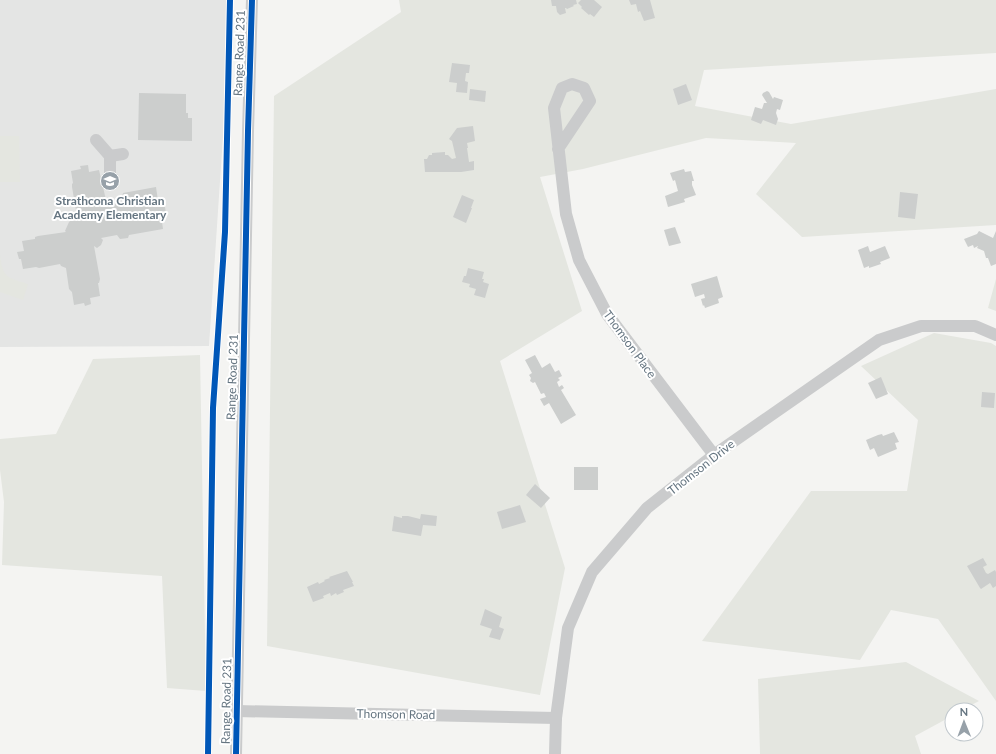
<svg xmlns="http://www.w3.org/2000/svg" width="996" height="754" font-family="Lato,sans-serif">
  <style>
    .built { fill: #e4e5e4 }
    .green { fill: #e4e6e0 }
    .building { fill: #cccecd }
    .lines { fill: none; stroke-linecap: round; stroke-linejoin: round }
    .minor { stroke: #cacbcc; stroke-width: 12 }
    .cycleway-casing { stroke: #fff; stroke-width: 8 }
    .cycleway { stroke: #0057b8; stroke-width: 6 }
    .labels { text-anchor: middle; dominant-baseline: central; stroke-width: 4; stroke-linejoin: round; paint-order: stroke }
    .street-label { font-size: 12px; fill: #657581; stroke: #fff }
    .poi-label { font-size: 12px; font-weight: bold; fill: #657581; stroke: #fff }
  </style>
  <rect width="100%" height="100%" fill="#f4f4f2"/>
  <!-- built -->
  <path class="built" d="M0,0H230L231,16L209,346L0,347Z"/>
  <!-- green -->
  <g class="green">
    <path d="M399,0H996V53L704,70L695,106L791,124L996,89V225L802,237L756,194L796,143L706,138L583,169L540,177L582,311L500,361L565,568L540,695L267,646L274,96L401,12Z"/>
    <path d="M0,136H19L20,182H0Z"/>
    <path d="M0,255C3,278 6,277 28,284L23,300L0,292Z"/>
    <path d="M996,279V311L988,308Z"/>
    <path d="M934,333L991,343L996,346V701L938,619L891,610L860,660L702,641L811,491H907L918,420L861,366Z"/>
    <path d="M200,355L206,691L167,688L162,576L2,565L4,502L0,470V439L56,434L93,359Z"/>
    <path d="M906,662L979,701L962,710H952V716L915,736L921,754H760L758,679Z"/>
  </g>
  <!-- building -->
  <g class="building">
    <path d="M551,0H576L577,4L573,5L574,6L567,9L566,8H565L566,13L560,15L557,12L556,6H552Z"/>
    <path d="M581,0H594L602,7L594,17L590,14L589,15L581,8L582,7L578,3Z"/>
    <path d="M629,0H650L655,18L644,21L640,11L638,12L636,4L631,5Z"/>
    <path d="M452,63L470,65L469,73H466L465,81L468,82L467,93L456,92L457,83L449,82Z"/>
    <path d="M686,84L692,100L678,105L673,89Z"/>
    <path d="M470,89L486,91L485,102L469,100Z"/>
    <path d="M767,91L769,92L773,99L774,97L783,100L780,110L777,109L776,113L778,119L776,125L763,120L761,124L751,120L755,107L762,109L764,103H767L762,95L763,93Z"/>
    <path d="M139,93L186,94V113H188V118H192V141L138,140Z"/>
    <path d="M473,126L475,141L467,143L468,148H467L469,162L474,161V170L461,172H425L424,159H427L429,155H432V153L445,152V155H448L452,159L456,158L452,141L449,139L457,128Z"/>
    <path d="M88,165L89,172L99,170L106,200L111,204L119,202L118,197H122L123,193L156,187L158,201L164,200L166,214L161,215L163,229L129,235L128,238L120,239L117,235L101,238L103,240L101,245L97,248L94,246L100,279L99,283H98L100,296L90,298L91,304L85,306L84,303L74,305L72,292L69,289L66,268L61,266L60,264L39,268L36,267L23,269L21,259H19L17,252L24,251L22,241L35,239V237L38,236L66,232L65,231L69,222L76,215L77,216L72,187V184L73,183L71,171L81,169L80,166Z"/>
    <path d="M684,169L685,172L691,171L694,181H692V185L696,195L684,199L685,202L668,207L665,196L678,191L675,180L673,181L670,173Z"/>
    <path d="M900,192L918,194L915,219L898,217Z"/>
    <path d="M462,195L474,200L471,208H472L466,223L453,217Z"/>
    <path d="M675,227L681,243L669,246L664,230Z"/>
    <path d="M979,231L993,238L996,231V264L991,266L988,258H986L984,251L977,248L978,246L974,248L973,245L968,247L964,239L977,234Z"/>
    <path d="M868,246L870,252L885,246L890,258L880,262L881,264L869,268V266L864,268L858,250Z"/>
    <path d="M468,268L484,272L482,279H484L483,282L489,284L485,298L474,295L476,289L469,287L470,284L462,282L464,276H466Z"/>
    <path d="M717,276L723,297L718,299L719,303L705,308L704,305L703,306L701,299L705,298L704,294L695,297L691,284Z"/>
    <path d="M535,355L542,368L550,363L555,372L559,370L562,376L558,378L560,380L557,382L559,387L562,385L564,388L561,390L576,415L561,424L549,403L544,406L540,399L546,397L544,393L541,394L535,382L533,383L530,381L531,378L529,375L532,373L525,360Z"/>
    <path d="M881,377L888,394L876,399L868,383Z"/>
    <path d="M982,392L995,393L994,408L981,407Z"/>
    <path d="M894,432L899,442L895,443L897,449L878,457L874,448L870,450L866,440L878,435L882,434L883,436Z"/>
    <rect x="574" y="467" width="24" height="23"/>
    <path d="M535,484L550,498L541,508L526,495Z"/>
    <path d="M520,505L526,522L502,529L497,512Z"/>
    <path d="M421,514L437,516L436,526L423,525L421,536L392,531L394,516L402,518V516H408L420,519Z"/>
    <path d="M983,558L987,565L983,567L986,573L988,574L995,570L996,572V586L993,588L990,583L981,589L980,588L967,566Z"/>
    <path d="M347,571L353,582H352L354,586L343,590L344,592L337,595L336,593L331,596L330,593L323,596L324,598L313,602L307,587L318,582L319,584L325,581L324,580L330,578L329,577Z"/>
    <path d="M485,609L502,617L499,627L504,629L500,640L489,637L492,629L480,625Z"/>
  </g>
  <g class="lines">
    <!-- minor -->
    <g class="minor">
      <path d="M96,140L110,156V178"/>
      <path d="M558,149L590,101L584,88L572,84L562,88L554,108L566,214L579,260L607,314L714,455"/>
      <path d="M110,156L123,154"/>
      <path d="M237,711L556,718"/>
      <path d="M236,754L248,131L252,0"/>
      <path d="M555,754L556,718L568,628L592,572L647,508L714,455L879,340L921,326H975L996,335"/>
    </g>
    <defs>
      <g id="cycleway">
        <path d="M208,754L213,408L225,232L230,0"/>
        <path d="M236,754L248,131L252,0"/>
      </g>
    </defs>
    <!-- cycleway casing -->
    <use href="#cycleway" class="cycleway-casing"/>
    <!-- cycleway -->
    <use href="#cycleway" class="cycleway"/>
  </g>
  <!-- icons -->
  <defs>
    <symbol id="school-disc" viewBox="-11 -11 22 22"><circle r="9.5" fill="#97a1a9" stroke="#fff"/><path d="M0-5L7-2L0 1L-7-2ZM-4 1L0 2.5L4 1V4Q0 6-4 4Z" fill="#fff"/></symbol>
  </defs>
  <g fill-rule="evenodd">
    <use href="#school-disc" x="99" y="170" width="22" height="22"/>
  </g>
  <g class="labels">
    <!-- street labels -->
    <g class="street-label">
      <text transform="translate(239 53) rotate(-88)">Range Road 231</text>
      <text transform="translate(630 344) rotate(54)">Thomson Place</text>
      <text transform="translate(232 377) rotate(-88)">Range Road 231</text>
      <text transform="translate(701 467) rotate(-38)">Thomson Drive</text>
      <text transform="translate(226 701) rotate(-89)">Range Road 231</text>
      <text transform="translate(396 714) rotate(1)">Thomson Road</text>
    </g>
    <!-- poi labels -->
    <g class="poi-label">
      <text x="110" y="200">Strathcona Christian<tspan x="110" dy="14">Academy Elementary</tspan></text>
    </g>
  </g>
  <!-- north arrow -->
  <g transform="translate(964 722) rotate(359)"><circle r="19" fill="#ffffff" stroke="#c1c8cd"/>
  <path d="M0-3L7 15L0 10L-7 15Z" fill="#97a1a9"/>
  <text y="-6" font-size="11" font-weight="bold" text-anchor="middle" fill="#657581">N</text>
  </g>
</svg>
